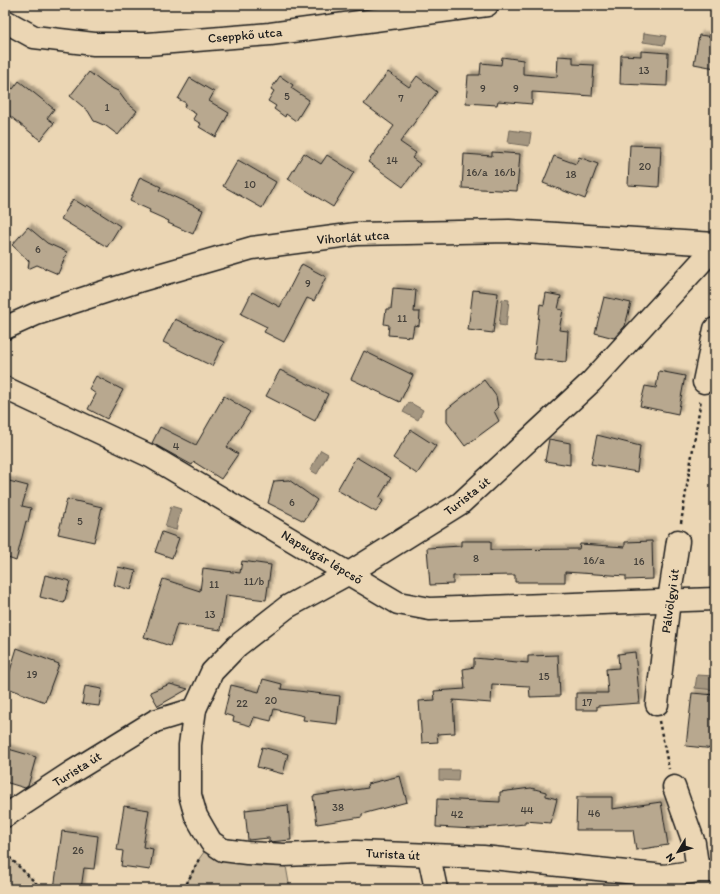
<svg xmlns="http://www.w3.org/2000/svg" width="720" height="894" font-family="Itim,sans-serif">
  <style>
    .green { fill: #cdbb9e; stroke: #746c5d }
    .water { fill: #a49680; stroke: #6e6558 }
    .building { fill: #b8a88f; stroke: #1c1c1c; filter: url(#shadow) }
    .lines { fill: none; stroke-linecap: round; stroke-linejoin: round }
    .minor-casing { stroke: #1c1c1c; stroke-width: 25 }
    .path { stroke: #1c1c1c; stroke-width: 2.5; stroke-dasharray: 3 3; stroke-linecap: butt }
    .minor { stroke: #ebd6b4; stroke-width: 22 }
    .labels { text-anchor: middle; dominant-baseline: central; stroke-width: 3.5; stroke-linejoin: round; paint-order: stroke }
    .number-label { font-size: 11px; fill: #433f39 }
    .street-label { font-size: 13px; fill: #1c1c1c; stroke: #ebd6b4 }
  </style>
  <defs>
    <filter id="shadow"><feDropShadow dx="3.5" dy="-3.5" stdDeviation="1" flood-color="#0004"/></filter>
  </defs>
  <rect width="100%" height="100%" fill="#ebd6b4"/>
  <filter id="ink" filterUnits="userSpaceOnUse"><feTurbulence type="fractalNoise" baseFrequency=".025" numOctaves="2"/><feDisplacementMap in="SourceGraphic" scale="8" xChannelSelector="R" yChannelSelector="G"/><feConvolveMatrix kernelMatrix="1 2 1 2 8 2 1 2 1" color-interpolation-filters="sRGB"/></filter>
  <g filter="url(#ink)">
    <!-- green -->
    <g class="green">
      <path d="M211,842L284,855L290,889H184L199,859Z"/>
      <path d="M5,853L42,889H5Z"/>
    </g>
    <!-- water -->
    <g class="water">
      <path d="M644,33L666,36L664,45L643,42Z"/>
      <path d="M510,130L531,133L529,146L508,143Z"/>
      <path d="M502,299L509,300L506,326L499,325Z"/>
      <path d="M409,402L423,410L418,420L403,412Z"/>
      <path d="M321,450L328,454L317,474L310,470Z"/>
      <path d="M171,506L181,509L176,530L165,527Z"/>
      <path d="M697,675L715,676V690L695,688Z"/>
      <path d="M439,770H459L458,781L439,780Z"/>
    </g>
    <!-- building -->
    <g class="building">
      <path d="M699,35L715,37V68L694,64Z"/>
      <path d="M641,51L668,53L667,86L620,84L621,55L641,56Z"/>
      <path d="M558,56L573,57V64L594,65L592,96L532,92V104L498,101L497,105L466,103L468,75H480L481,63L501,65L502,57L523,60V74L557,77Z"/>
      <path d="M89,72L107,86L118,91L126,102L137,111L118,135L106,126L94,121L88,111L70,96Z"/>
      <path d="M388,72L409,87L417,76L437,92L400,142L416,153L412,158L420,164L403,187L368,162L394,126L364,104Z"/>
      <path d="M280,76L293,85L291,88L309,100L296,121L286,114L285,117L274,109L276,106L268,101L274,91L271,89Z"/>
      <path d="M190,78L214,92L209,101L229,113L216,137L199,127L201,124L193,119L196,114L184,107L186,103L178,99Z"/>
      <path d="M19,81L54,109L47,118L54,123L40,140L5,112V83L13,89Z"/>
      <path d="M630,145L661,146L659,187L628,185Z"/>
      <path d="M492,152L520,154L517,191L462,188L464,154L492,156Z"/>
      <path d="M304,153L321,164L327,155L354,172L333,207L288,179Z"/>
      <path d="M554,156L576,164L579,157L598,164L585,199L543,183Z"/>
      <path d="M238,160L276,182L262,208L223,186Z"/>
      <path d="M140,177L161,187L159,190L203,210L193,234L168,223L169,221L149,212L150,210L130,201Z"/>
      <path d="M73,199L86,207L87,205L120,226L107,247L61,219Z"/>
      <path d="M28,227L47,243L67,252L58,274L37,265L28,269L29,261L12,245Z"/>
      <path d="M302,264L326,277L314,301L307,298L284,342L264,332L267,327L241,314L252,292L280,307Z"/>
      <path d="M393,288L416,290L414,312H420L419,326L414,325L412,337L388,335L389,325L384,324L386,309H391Z"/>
      <path d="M473,290L498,293L493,333L468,330Z"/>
      <path d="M546,293L561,296L558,309L563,310L559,330L568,331L566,362L534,359L540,304L544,305Z"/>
      <path d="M604,297L631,303L625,326L614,338L595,333Z"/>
      <path d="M175,319L224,342L212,366L163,342Z"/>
      <path d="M364,351L413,375L400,402L351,379Z"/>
      <path d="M280,370L328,394L315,421L266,396Z"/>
      <path d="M659,371L685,376L678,414L640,406L645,386L656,388Z"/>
      <path d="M96,376L123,390L107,419L88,409L96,394L89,389Z"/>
      <path d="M484,380L496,396L498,407L494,411L499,421L465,446L447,422V409Z"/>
      <path d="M224,396L250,412L227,447L238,454L221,479L194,462L192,465L152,443L160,427L196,445Z"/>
      <path d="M411,430L436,446L417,474L393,458Z"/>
      <path d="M597,435L640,446L637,472L591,464Z"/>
      <path d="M549,439L570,443V465L545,461Z"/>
      <path d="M356,457L391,478L379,498L383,501L376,512L337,490Z"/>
      <path d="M5,480L28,486L22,506L31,508L28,522L26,521L16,561L5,557Z"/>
      <path d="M289,480L317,500L304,521L268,503L274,481Z"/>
      <path d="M67,499L102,507L94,542L58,534Z"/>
      <path d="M162,532L179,538L172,558L155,552Z"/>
      <path d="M461,541H491V550L579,549L580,544L625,547V542L652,541L653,579L626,580V576L565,572V582H515V575L453,576V584L430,585L427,548L461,546Z"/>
      <path d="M242,561L271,565L266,600L226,595L221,630L177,624L170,646L144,637L163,579L200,591L203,568L240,573Z"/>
      <path d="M118,567L136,571L131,590L114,585Z"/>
      <path d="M45,575L70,581L64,603L40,597Z"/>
      <path d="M17,648L59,664L45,702L5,687Z"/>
      <path d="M635,652L640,703L597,706V710H576V693H608L606,669L619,668L618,654Z"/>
      <path d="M558,655L560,696L530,697L529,686L492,684L491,703L453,700L455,733L437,734L438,742L422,743L419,701L435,700L434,691L465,689L463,669L474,667V658L528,663V656Z"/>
      <path d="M263,679L282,684L281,689L340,696L337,724L303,720L304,716L274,709L271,721L254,717L251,726L233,721L234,717L224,714L231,685L259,692Z"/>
      <path d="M170,684L188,689L158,706L150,692Z"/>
      <path d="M85,686L102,689L99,706L82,704Z"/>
      <path d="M692,693L715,695V749L686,746Z"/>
      <path d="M262,747L288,754L283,774L257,767Z"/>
      <path d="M5,748L36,757L28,786L25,788L5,782Z"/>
      <path d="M400,776L407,802L362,814V817L317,824L313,796L368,788L367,784Z"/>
      <path d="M531,788L546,792V796L557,799L551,823L525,821V824L474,829L436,827L437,799L500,802V792Z"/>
      <path d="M577,797H612V809L661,802L668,845L636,850L633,830H576Z"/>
      <path d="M288,805L291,840L269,842V838L248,840L245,810Z"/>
      <path d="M124,806L149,810L143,847L153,849L150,870L121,866L123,851L117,850Z"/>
      <path d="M62,831L98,836L94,869L84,868L81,889H54Z"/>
    </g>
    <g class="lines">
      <defs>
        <g id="minor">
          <path d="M5,21L34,37L94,44H148L270,34L487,5"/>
          <path d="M715,247L591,382L461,503L349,573L287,607L237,646L212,672L195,709L190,745V795L196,816L211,842L223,850L247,853L284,855L356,852L483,857L664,876L698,871H715"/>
          <path d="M5,328L36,314L138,281L252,248L356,234L509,231L715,244"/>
          <path d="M704,382L715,329"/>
          <path d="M5,388L152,457L398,603L430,609L715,599"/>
          <path d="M657,704L669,600L678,541"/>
          <path d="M674,787L694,843L698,871"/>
          <path d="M5,816L72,772L155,721L195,709"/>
          <path d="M429,856L436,889"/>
        </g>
      </defs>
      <!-- minor casing -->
      <use href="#minor" class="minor-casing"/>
      <!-- path -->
      <g class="path">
        <path d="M681,523L701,399"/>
        <path d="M659,721L669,769"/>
        <path d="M5,853L42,889"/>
        <path d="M184,889L200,857"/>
      </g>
      <!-- minor -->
      <use href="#minor" class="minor"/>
    </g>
  </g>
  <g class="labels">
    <!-- number labels -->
    <g class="number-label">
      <text x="644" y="70">13</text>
      <text x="483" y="88">9</text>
      <text x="516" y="88">9</text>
      <text x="287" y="96">5</text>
      <text x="401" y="98">7</text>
      <text x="107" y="107">1</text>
      <text x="392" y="160">14</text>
      <text x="645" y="166">20</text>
      <text x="477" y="172">16/a</text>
      <text x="505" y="172">16/b</text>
      <text x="571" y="174">18</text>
      <text x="250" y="184">10</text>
      <text x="38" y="249">6</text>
      <text x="308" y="283">9</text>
      <text x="402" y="318">11</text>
      <text x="176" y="446">4</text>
      <text x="292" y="502">6</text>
      <text x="80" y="521">5</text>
      <text x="476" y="558">8</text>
      <text x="594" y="560">16/a</text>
      <text x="639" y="561">16</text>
      <text x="254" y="581">11/b</text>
      <text x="214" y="584">11</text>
      <text x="210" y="614">13</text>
      <text x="32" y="674">19</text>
      <text x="544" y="676">15</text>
      <text x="271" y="700">20</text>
      <text x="587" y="702">17</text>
      <text x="242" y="703">22</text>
      <text x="338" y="807">38</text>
      <text x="527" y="810">44</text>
      <text x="594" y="813">46</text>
      <text x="457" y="814">42</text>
      <text x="78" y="850">26</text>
    </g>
    <!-- street labels -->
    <g class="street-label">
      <text transform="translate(245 35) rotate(-5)">Cseppkő utca</text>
      <text transform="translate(353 237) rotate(-4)">Vihorlát utca</text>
      <text transform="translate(467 496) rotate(-38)">Turista út</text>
      <text transform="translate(322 557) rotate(31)">Napsugár lépcső</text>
      <text transform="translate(670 601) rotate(-82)">Pálvölgyi út</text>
      <text transform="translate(77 769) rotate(-32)">Turista út</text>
      <text transform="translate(393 854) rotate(3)">Turista út</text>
    </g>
  </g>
  <!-- margin -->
  <rect width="720" height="894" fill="none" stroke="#ebd6b4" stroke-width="20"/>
  <rect x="10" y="10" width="700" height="874" fill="none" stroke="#1c1c1c" stroke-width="1.5" filter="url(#ink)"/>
  <!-- north arrow -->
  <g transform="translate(678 852) rotate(232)" stroke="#ebd6b4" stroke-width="3" paint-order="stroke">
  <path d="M0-3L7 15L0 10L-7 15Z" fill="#1c1c1c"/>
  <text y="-6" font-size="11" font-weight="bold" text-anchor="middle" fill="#1c1c1c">N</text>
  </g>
</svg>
